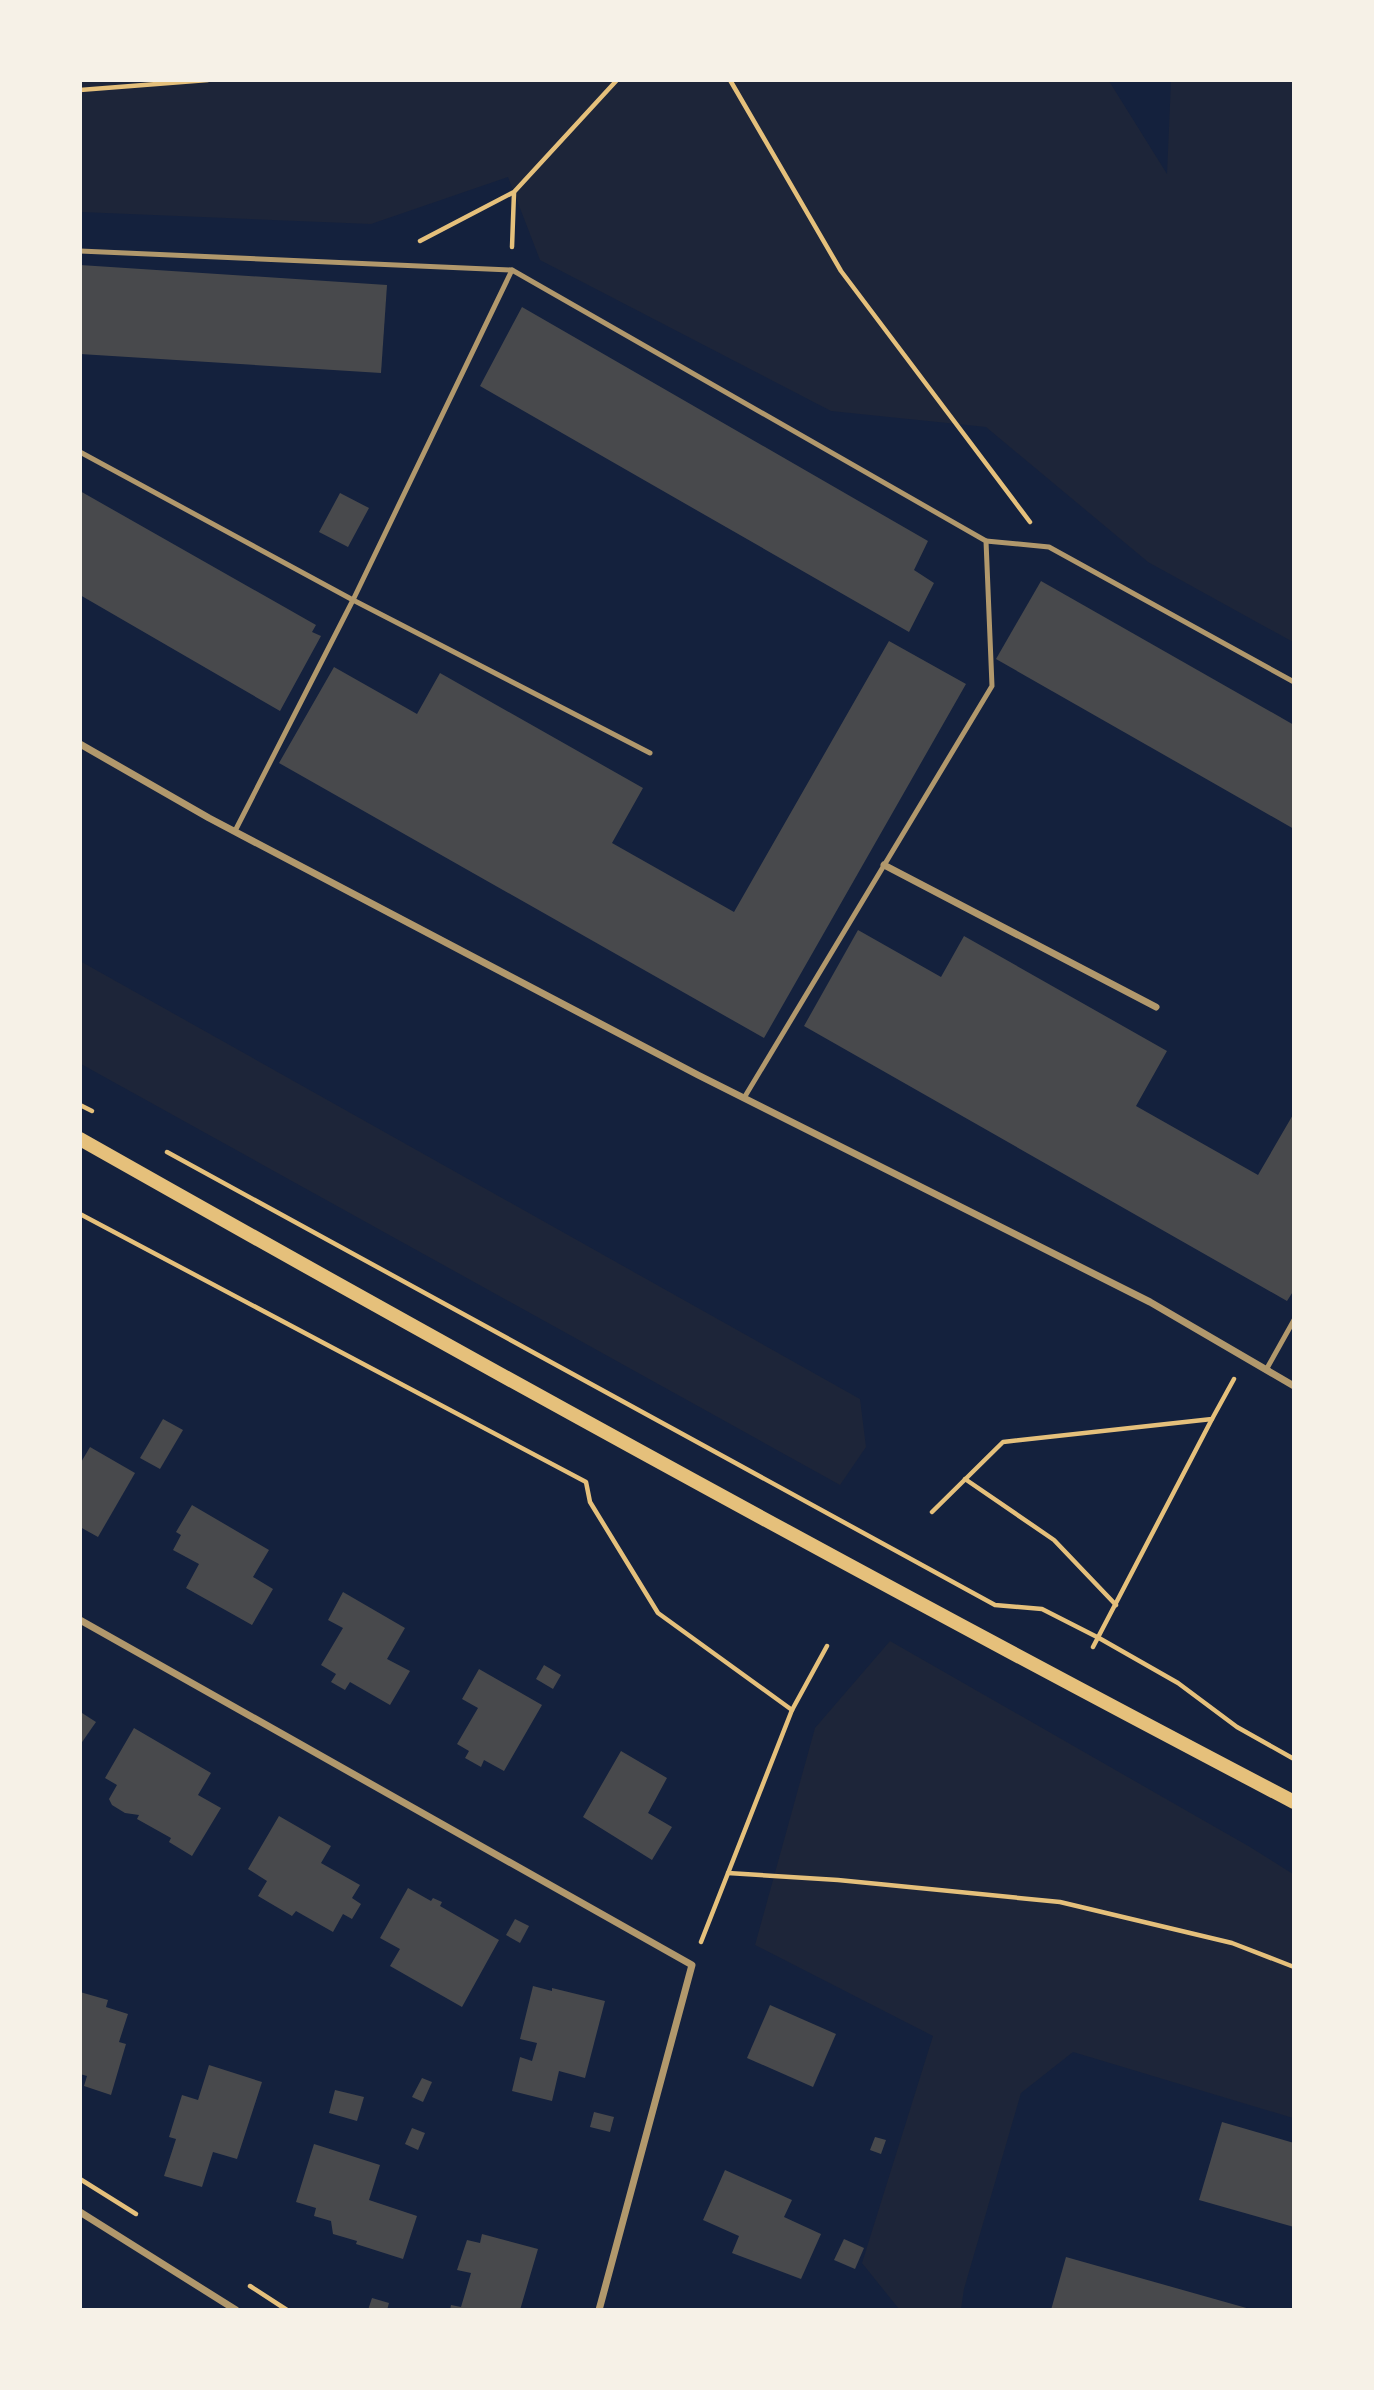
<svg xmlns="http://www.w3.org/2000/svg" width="1374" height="2390" font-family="Manrope,sans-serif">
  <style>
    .green { fill: #1d2539 }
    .building { fill: #48494c }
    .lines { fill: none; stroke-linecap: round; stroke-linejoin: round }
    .path { stroke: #e5c07b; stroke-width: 4.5 }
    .service { stroke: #b1986c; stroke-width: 5 }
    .minor { stroke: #b1986c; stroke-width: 7 }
    .secondary { stroke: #e5c07b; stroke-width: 14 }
  </style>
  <rect width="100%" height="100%" fill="#14213d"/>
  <!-- green -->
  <g class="green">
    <path d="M81,81H1109L1167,174L1171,81H1293V642L1148,562L986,427L831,411L540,260L508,177L371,224L81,212Z"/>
    <path d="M80,961L860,1399L866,1447L840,1485L81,1064Z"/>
    <path d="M890,1641L1250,1847L1293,1874V2118L1073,2052L1021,2093L964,2289L961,2309H899L862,2263L933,2036L755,1945L815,1728Z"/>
  </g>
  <!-- building -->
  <g class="building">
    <path d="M80,265L387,285L381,373L80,354Z"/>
    <path d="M522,307L928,541L914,570L934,583L909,632L480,386Z"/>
    <path d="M80,491L316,625L312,632L321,636L280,711L80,595Z"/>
    <path d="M340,493L369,508L348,547L319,532Z"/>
    <path d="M1041,581L1294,725V829L996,659Z"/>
    <path d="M889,641L966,684L764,1038L279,763L334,667L417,714L440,673L643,788L612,843L734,912Z"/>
    <path d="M858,930L941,977L964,936L1167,1051L1136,1106L1258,1175L1294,1113V1290L1287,1301L804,1026Z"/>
    <path d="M163,1419L183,1430L160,1469L140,1458Z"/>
    <path d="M90,1447L135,1473L98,1537L80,1527V1464Z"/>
    <path d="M192,1505L269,1550L253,1577L273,1589L252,1625L186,1588L199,1564L173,1550L181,1535L176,1532Z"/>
    <path d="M343,1592L405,1628L387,1659L410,1671L390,1705L350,1682L345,1690L331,1682L336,1674L321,1665L343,1628L328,1620Z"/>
    <path d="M544,1665L561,1675L553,1689L536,1679Z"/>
    <path d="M479,1669L542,1705L504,1771L484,1760L481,1767L465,1758L469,1751L457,1744L478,1708L462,1699Z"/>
    <path d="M82,1713L96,1722L80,1745V1716Z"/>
    <path d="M134,1728L211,1773L198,1795L221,1808L192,1856L169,1842L171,1838L137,1819L139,1815L125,1813L112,1805L109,1799L117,1785L105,1778Z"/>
    <path d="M621,1751L667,1778L648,1813L672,1827L652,1860L583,1817Z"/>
    <path d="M279,1816L331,1846L321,1863L360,1885L352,1898L361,1904L352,1919L343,1914L333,1932L296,1911L292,1916L258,1896L267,1881L248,1869Z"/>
    <path d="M408,1888L431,1901L433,1898L442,1902L440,1906L499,1940L462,2007L390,1966L400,1949L380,1938Z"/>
    <path d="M515,1919L529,1926L520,1943L506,1935Z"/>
    <path d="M533,1986L552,1991V1988L605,2001L585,2078L559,2071L552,2101L512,2091L520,2057L532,2061L537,2043L520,2039Z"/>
    <path d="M80,1992L108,2000L106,2007L128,2014L119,2042L126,2044L111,2095L84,2086L87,2076L80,2074Z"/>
    <path d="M770,2005L836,2034L813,2087L747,2058Z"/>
    <path d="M209,2065L262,2082L237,2159L213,2152L202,2187L164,2176L176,2139L169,2137L182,2095L198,2100Z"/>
    <path d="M422,2078L432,2082L423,2102L412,2097Z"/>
    <path d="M335,2090L364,2097L357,2121L329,2113Z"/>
    <path d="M594,2112L614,2117L610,2132L590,2127Z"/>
    <path d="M1222,2122L1294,2143V2227L1199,2200Z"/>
    <path d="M412,2128L425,2133L418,2150L405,2144Z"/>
    <path d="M875,2137L886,2140L881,2154L870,2150Z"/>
    <path d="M314,2144L380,2165L369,2200L417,2216L403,2259L356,2244L357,2241L333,2234L331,2221L314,2216L316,2208L296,2202Z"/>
    <path d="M725,2170L792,2200L784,2217L821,2234L801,2279L732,2253L739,2236L703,2220Z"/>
    <path d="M482,2234L538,2249L520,2310H450L451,2305L461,2307L471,2273L457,2270L467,2240L480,2243Z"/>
    <path d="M844,2239L864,2248L855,2269L834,2260Z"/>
    <path d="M1066,2257L1250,2309V2310H1051Z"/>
    <path d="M372,2298L389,2303L387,2310H368Z"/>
  </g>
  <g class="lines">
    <!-- path -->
    <g class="path">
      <path d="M730,80L841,271L1030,522"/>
      <path d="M80,90L208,80"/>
      <path d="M420,241L514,192L617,80"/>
      <path d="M512,247L514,193"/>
      <path d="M80,1105L92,1111"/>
      <path d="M167,1152L995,1605L1042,1609L1099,1638L1178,1683L1237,1727L1294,1759"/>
      <path d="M80,1214L586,1482L590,1502L658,1613L792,1710"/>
      <path d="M965,1479L1054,1540L1116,1605"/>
      <path d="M932,1512L1003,1442L1212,1419L1234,1379"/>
      <path d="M1093,1647L1212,1419"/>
      <path d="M728,1873L838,1880L1060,1902L1232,1943L1294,1967"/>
      <path d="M701,1942L792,1710L827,1646"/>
      <path d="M80,2179L136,2214"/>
      <path d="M250,2286L287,2310"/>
    </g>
    <!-- service -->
    <g class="service">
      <path d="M80,251L512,270L986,541L992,686L744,1098"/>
      <path d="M80,452L353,600L650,753"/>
      <path d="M986,541L1049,547L1294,682"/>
      <path d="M235,831L353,600L512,270"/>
      <path d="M1266,1370L1294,1320"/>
    </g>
    <!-- minor -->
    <g class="minor">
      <path d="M80,744L209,818L698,1075L1150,1302L1294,1386"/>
      <path d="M884,865L1156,1007"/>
      <path d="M80,1620L692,1965L599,2310"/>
      <path d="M80,2212L236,2310"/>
    </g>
    <!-- secondary -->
    <path class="secondary" d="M80,1139C481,1366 885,1588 1294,1802"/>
  </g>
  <!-- border -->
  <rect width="1374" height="2390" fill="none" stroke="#f6f1e7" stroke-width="164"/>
</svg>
